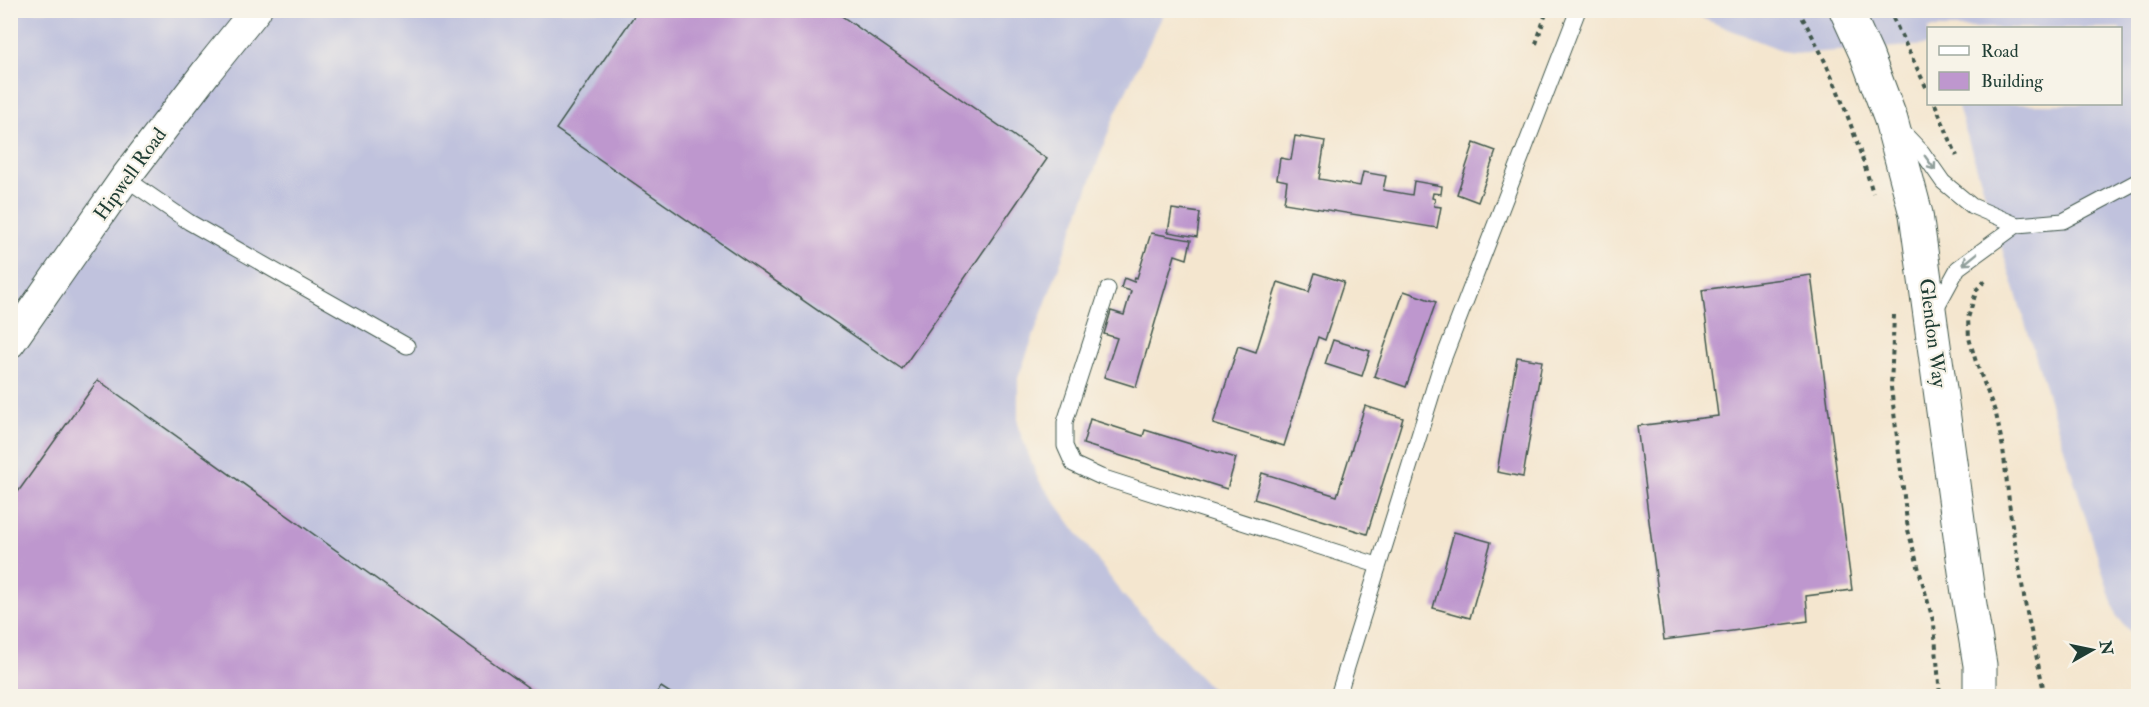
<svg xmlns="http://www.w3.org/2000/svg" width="2149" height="707" font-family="'IM FELL Double Pica',serif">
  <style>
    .industrial { fill: #c0c2dd }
    .building { fill: #be97ce }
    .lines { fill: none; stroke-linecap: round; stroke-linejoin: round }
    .service-casing { stroke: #3f564b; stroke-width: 17 }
    .minor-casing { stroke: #3f564b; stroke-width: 32 }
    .tertiary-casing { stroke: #3f564b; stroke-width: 35 }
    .path { stroke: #3f564b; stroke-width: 4; stroke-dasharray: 4.5 4.5; stroke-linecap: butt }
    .service { stroke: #fff; stroke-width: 15 }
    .minor { stroke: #fff; stroke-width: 30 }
    .tertiary { stroke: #fff; stroke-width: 33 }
    .oneway { stroke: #8f9e9a }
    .labels { text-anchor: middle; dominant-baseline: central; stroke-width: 4.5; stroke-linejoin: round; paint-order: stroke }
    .street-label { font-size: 20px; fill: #1f3d34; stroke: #f7f3e8 }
  </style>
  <rect width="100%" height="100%" fill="#f7f3e8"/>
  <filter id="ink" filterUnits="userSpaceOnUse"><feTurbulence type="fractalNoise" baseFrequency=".0167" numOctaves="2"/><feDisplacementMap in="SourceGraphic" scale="12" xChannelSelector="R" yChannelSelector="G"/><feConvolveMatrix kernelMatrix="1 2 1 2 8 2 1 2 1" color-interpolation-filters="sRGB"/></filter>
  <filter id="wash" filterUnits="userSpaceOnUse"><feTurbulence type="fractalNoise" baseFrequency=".008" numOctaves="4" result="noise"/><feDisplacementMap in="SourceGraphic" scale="24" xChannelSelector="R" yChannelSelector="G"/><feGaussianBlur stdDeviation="1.35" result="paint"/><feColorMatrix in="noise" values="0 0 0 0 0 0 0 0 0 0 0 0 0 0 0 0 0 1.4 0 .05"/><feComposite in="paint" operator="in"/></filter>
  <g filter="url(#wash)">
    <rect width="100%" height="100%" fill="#f4e6cf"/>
    <!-- industrial -->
    <g class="industrial">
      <path d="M10,11H1165L1116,112L1018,378V427L1038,479L1123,595L1218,696H11Z"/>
      <path d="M1684,11H2138V641L2116,615L1957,104H2120V28H1928V45L1791,54Z"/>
    </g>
    <g id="blocks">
      <!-- building -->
      <g class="building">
        <path d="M638,10H833L1047,159L902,369L556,129Z"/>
        <path d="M1295,136L1325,141L1319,179L1360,186L1363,172L1386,176L1383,190L1412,195L1414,181L1442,186L1441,194L1433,193L1432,198L1435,199L1434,206L1441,207L1437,228L1284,203L1287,181L1277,179L1280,158L1291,160Z"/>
        <path d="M1474,143L1496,151L1478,202L1457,194Z"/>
        <path d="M1172,209L1200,213L1197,237L1168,232Z"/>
        <path d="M1151,233L1191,240L1187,259L1175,255L1136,387L1104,377L1117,338L1104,334L1111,311L1124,315L1131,291L1121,288L1124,278L1134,282L1135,277L1137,278Z"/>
        <path d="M1315,273L1344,282L1325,340L1318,337L1284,446L1213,424L1238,346L1256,352L1278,282L1309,292Z"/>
        <path d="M1811,275L1852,590L1806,596L1808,621L1664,640L1637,426L1718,416L1702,290Z"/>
        <path d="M1404,291L1436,302L1406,387L1374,376Z"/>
        <path d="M1333,340L1370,351L1362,376L1325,364Z"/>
        <path d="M1517,357L1542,361L1523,477L1497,472Z"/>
        <path d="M98,380L540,696H10V503Z"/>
        <path d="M1365,406L1403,418L1367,534L1254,499L1262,473L1337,496Z"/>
        <path d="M1090,419L1143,436L1145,430L1236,458L1227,489L1083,444Z"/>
        <path d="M1454,532L1491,542L1470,618L1433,608Z"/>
        <path d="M661,687L675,696H654Z"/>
      </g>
    </g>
  </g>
  <g filter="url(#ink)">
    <use href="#blocks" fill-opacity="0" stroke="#3f564b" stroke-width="1.5"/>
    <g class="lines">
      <defs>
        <g id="service">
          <path d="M1901,130L1922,152L1943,182L1972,206L2017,225L2063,221L2138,181"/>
          <path d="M125,178L189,222L407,346"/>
          <path d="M1108,289L1065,422V446L1073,464L1101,477L1377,565"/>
          <path d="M1934,312L1958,268L2017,225"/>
          <path d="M1338,696L1441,365L1578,10"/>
        </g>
        <path id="minor" d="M10,343L125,178L207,71L256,10"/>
        <path id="tertiary" d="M1846,10L1867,56L1891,120L1916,214L1968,593L1980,665V696"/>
      </defs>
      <!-- service casing -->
      <use href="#service" class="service-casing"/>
      <!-- minor casing -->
      <use href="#minor" class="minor-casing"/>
      <!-- tertiary casing -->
      <use href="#tertiary" class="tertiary-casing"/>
      <!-- path -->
      <g class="path">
        <path d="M1798,10C1833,70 1853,127 1873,193"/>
        <path d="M1889,10L1928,91"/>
        <path d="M1536,44L1547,10"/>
        <path d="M1935,104L1957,156"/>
        <path d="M1985,281L1977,289L1968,318L1969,338L1976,362L1996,414L2003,448L2011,519L2026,608L2045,696"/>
        <path d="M1894,315L1891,387L1908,530L1934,624L1940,696"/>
      </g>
      <!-- service -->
      <use href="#service" class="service"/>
      <!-- minor -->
      <use href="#minor" class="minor"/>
      <!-- tertiary -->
      <use href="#tertiary" class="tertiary"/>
    </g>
    <!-- one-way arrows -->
    <defs><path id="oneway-shaft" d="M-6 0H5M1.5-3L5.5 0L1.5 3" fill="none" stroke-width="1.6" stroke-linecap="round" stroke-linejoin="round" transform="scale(1.5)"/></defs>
    <g class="oneway">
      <use href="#oneway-shaft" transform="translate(1930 163) rotate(54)"/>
      <use href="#oneway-shaft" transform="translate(1970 259) rotate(141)"/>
    </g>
  </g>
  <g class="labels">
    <!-- street labels -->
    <g class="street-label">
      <text transform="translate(130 174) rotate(-54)">Hipwell Road</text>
      <text transform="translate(1933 333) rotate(83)">Glendon Way</text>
    </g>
  </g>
  <!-- margin -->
  <rect width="2149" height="707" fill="none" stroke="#f7f3e8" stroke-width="36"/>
  <!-- legend -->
  <rect x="1927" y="27" width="195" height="78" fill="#f7f3e8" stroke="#a1aaa0" stroke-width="1.5"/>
  <rect x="1939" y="46" width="30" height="9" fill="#ffffff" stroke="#a1aaa0" stroke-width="1.5"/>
  <text x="1981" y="57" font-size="18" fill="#1f3d34">Road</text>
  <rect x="1939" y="72" width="30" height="18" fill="#be97ce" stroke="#a1aaa0" stroke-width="1.5"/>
  <text x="1981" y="87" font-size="18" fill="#1f3d34">Building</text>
  <!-- north arrow -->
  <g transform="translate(2092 650) rotate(81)" stroke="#f7f3e8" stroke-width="4.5" paint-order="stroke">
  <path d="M0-4.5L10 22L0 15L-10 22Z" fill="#1f3d34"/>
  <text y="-9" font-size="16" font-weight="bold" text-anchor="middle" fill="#1f3d34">N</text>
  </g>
</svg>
